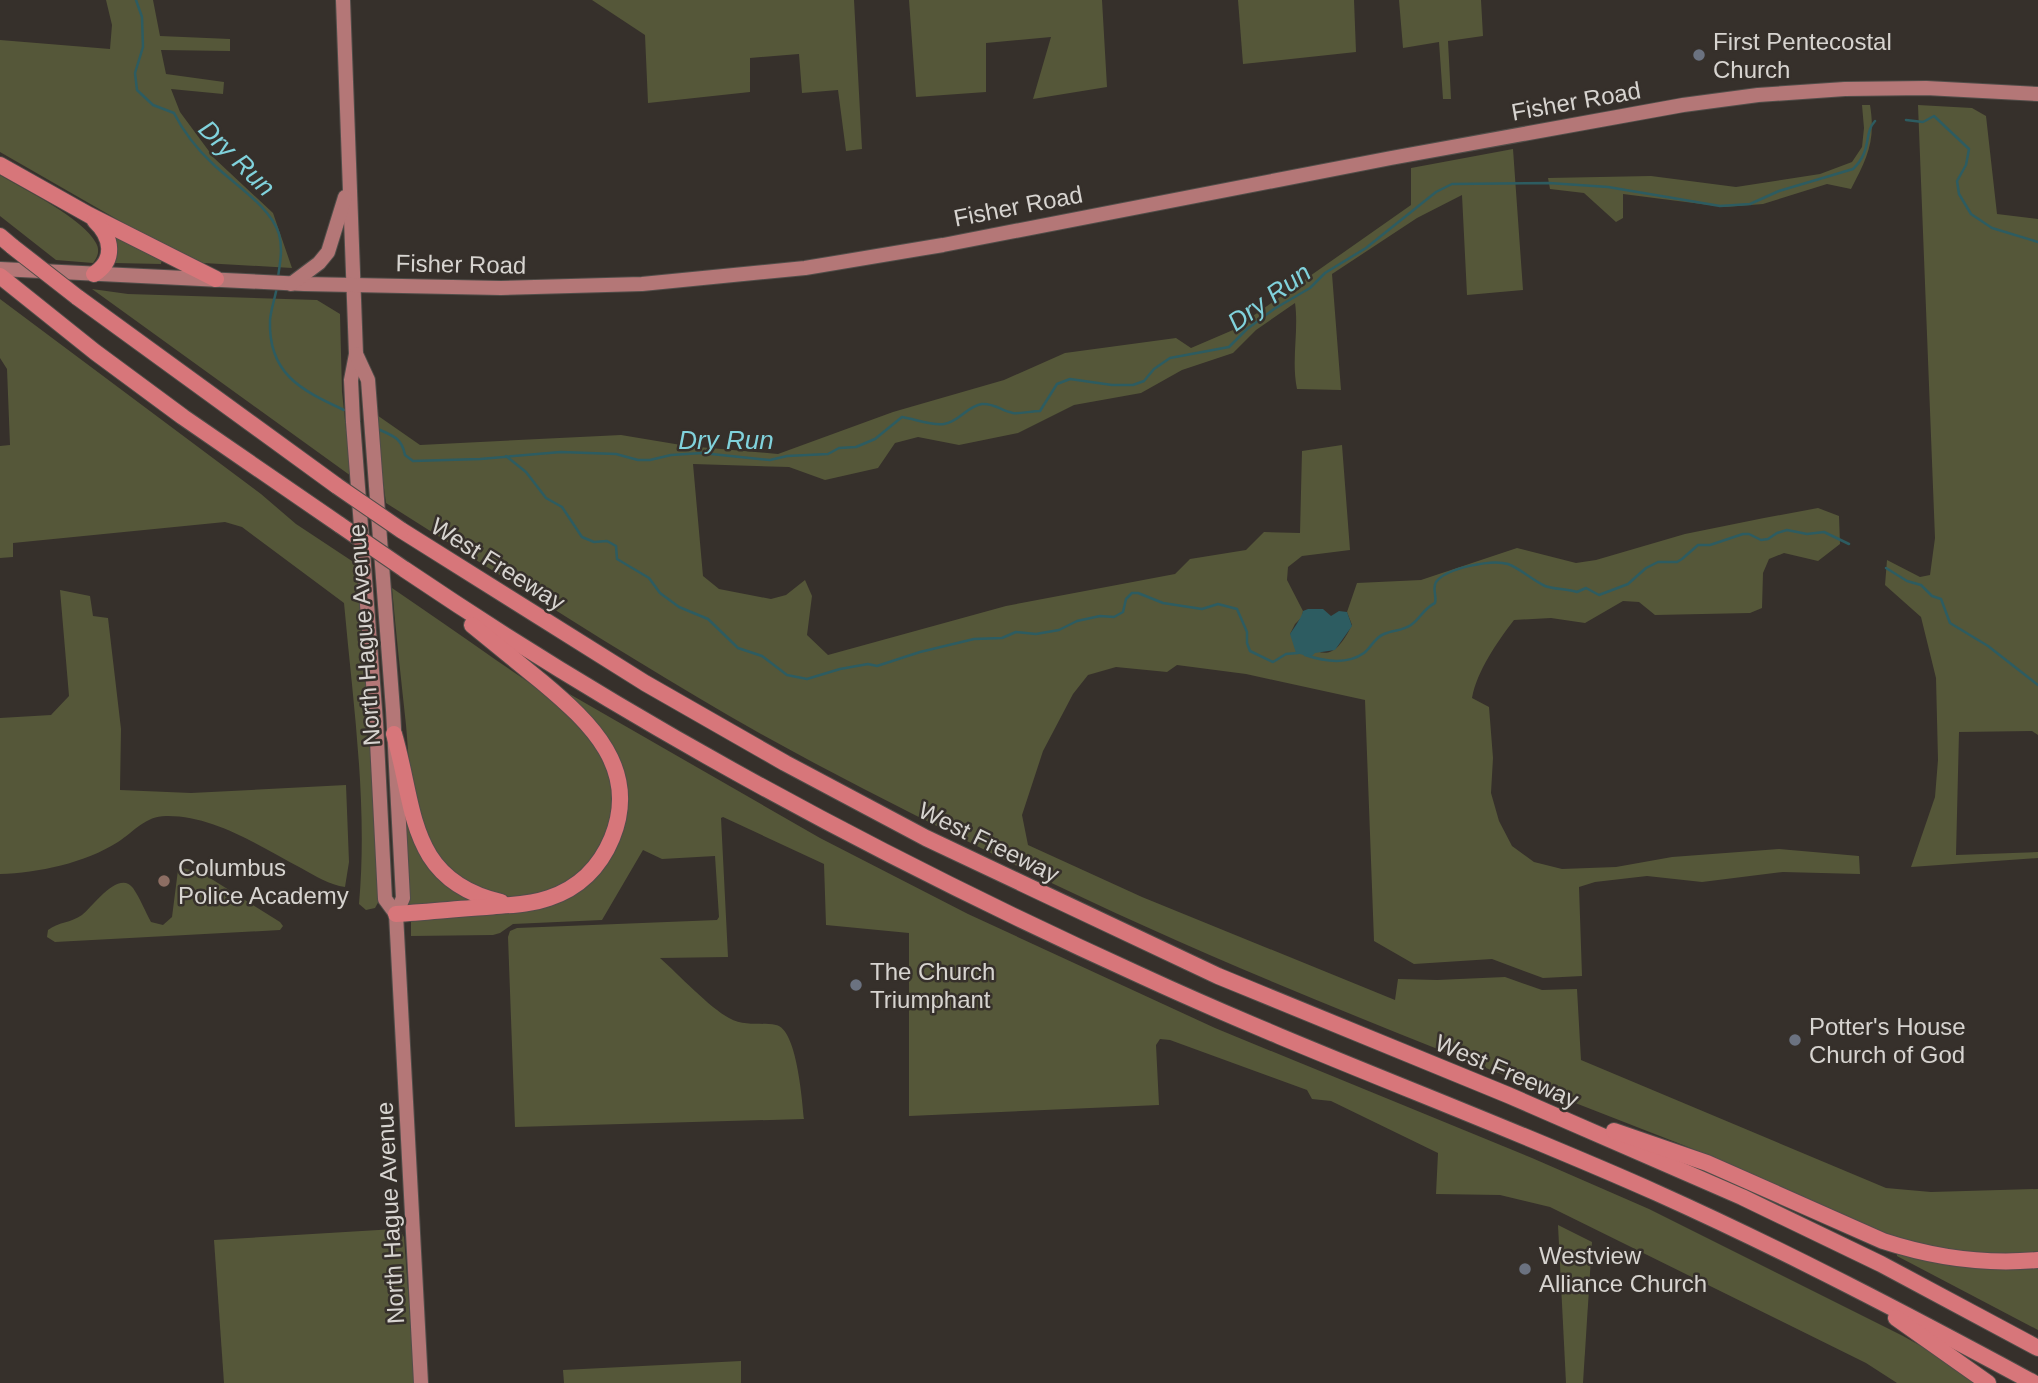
<svg xmlns="http://www.w3.org/2000/svg" width="2038" height="1383" font-family="Arial,sans-serif">
  <style>
    .green { fill: #555739 }
    .water { fill: #2d5c61 }
    .lines { fill: none; stroke-linecap: round; stroke-linejoin: round }
    .stream { stroke: #2d5c61; stroke-width: 2.5 }
    .major-casing { stroke: #514d49; stroke-width: 16 }
    .highway-casing { stroke: #514d49; stroke-width: 18 }
    .major { stroke: #b47777; stroke-width: 14 }
    .highway { stroke: #d7767a; stroke-width: 16 }
    .highway-bridge-casing { stroke: #514d49; stroke-width: 18; stroke-linecap: butt }
    .highway-bridge { stroke: #d7767a; stroke-width: 16 }
    .worship-dot { fill: #6b7280; stroke: #36302b; stroke-width: 2.5 }
    .education-dot { fill: #8d6e63; stroke: #36302b; stroke-width: 2.5 }
    .labels { text-anchor: middle; dominant-baseline: central; stroke-width: 5; stroke-linejoin: round; paint-order: stroke }
    .poi-label { font-size: 24px; fill: #d7d4d0; stroke: #36302b; text-anchor: start }
    .street-label { font-size: 24px; fill: #d7d4d0; stroke: #36302b }
    .water-label { font-size: 26px; font-style: italic; fill: #80d2dc; stroke: #36302b }
  </style>
  <rect width="100%" height="100%" fill="#36302b"/>
  <!-- green -->
  <g class="green">
    <path d="M106,0H153L160,36L230,39V51L161,50L166,74L224,82L223,94L171,89L180,112L214,158L273,213L292,268L203,263L167,248L0,152V40L110,49L112,25Z"/>
    <path d="M592,0H854L862,149L846,151L838,90L802,93L799,54L750,58V92L648,103L645,35Z"/>
    <path d="M909,0H1102L1107,87L1033,99L1051,37L986,43V92L916,97Z"/>
    <path d="M1238,0H1354L1356,52L1243,64Z"/>
    <path d="M1399,0H1481L1483,36L1448,41L1451,99H1443L1439,42L1403,48Z"/>
    <path d="M1862,105H1870C1876,141 1867,158 1851,189L1827,184L1763,204L1725,207L1623,194V218L1616,222L1584,193L1550,189L1548,178L1651,176L1736,187L1820,174L1852,162L1862,147L1864,128Z"/>
    <path d="M1918,105L1972,108L1986,116L1997,214L2038,219V735L2032,731L1959,732L1956,855L2038,852V858L1911,867L1935,797L1938,760L1936,678L1921,617L1885,585L1887,560L1920,577L1930,575L1935,538Z"/>
    <path d="M1513,149L1523,290L1467,295L1462,195L1417,218L1332,274L1341,390L1297,389C1291,360 1299,331 1295,303L1256,330L1233,353L1182,370L1141,393L1074,405L1018,433L959,445L918,437L895,443L878,468L825,480L789,467L693,464L703,576L719,589L771,599L786,595L805,580L812,596L807,635L828,655L1006,606L1175,574L1190,559L1246,550L1264,532L1300,533L1302,451L1342,445L1350,550L1302,556L1288,567L1287,580L1303,611L1302,617L1295,624L1290,634C1320,656 1332,665 1352,625L1347,612L1357,583L1421,580L1517,548L1576,563L1596,560L1685,534L1764,518L1818,508L1839,516L1840,544L1818,561L1784,553L1769,559L1763,573L1762,608L1750,613L1655,615L1639,602L1623,601L1585,623L1551,618L1514,620C1497,642 1477,671 1472,698L1489,707L1493,758L1491,793L1499,821L1512,846L1534,862L1562,869L1616,867L1672,857L1779,849L1859,856L1860,874L1783,872L1702,882L1647,876L1595,882L1579,887L1582,976L1543,978L1492,959L1414,964L1374,941L1365,700L1246,674L1177,665L1167,672L1116,667L1088,675L1073,694L1043,751L1022,815L1028,845L1142,897L1395,1000L1398,979L1437,980L1505,977L1542,990L1577,989L1581,1060L1886,1188L1931,1192L2038,1189V1251C1916,1273 1793,1189 1683,1145C1461,1058 1237,974 1023,869C935,825 847,782 761,734C634,662 510,581 386,503L374,413L420,445L621,435L687,446L778,454L893,412L1004,380L1065,353L1176,338L1191,348L1233,330L1411,205V168Z"/>
    <path d="M0,175C25,190 83,218 96,243C100,250 98,257 93,263L56,260L0,216Z"/>
    <path d="M112,232L162,259L161,264L114,263Z"/>
    <path d="M92,289L128,294L317,300L340,314L342,392L351,476Z"/>
    <path d="M0,299L261,494L296,524L358,565L380,892V899L375,908L366,910L359,904C368,804 353,703 344,603L242,527L225,522L13,543V557L0,558V446L10,445L7,369L0,358Z"/>
    <path d="M392,588C427,612 462,636 496,660C531,684 569,707 593,742C653,829 560,936 469,884C454,875 440,864 431,848C427,843 426,835 424,829C420,817 414,805 412,793C409,771 408,747 406,725C401,679 396,633 392,588Z"/>
    <path d="M60,590L90,596L93,616L108,618L121,729L120,790L191,793L346,785L349,862L345,887C330,885 315,876 301,868C261,847 215,816 168,816C146,815 135,831 118,842C85,863 38,873 0,874V718L51,715L69,696Z"/>
    <path d="M566,692L820,838L968,914L1215,1028L1532,1158L1649,1209L1903,1336L1957,1366L1980,1383H1897L1866,1363L1550,1207L1500,1195L1436,1194L1438,1153L1331,1101L1312,1099L1307,1090L1170,1040L1160,1039L1156,1045L1159,1105L909,1116V933L826,925L824,864L723,817L721,818L728,957L660,958C678,974 710,1008 729,1018C745,1027 760,1022 776,1025C797,1029 802,1100 804,1119L515,1127L508,937L510,931L517,928L717,920L719,917L715,856L662,859L643,850L602,920L513,924L500,933L493,935L411,936V918L528,911L589,882L624,787L565,695Z"/>
    <path d="M409,821L474,901L409,909L405,822Z"/>
    <path d="M183,868L202,873L280,922L283,926L280,930L55,942L47,937L48,930C58,922 71,923 82,915C93,906 119,869 133,888C140,898 145,911 151,922L163,925L172,917L178,870Z"/>
    <path d="M1558,1225L1592,1242L1583,1383H1566Z"/>
    <path d="M395,1229L401,1232L404,1237L415,1383H224L214,1240Z"/>
    <path d="M1897,1253L2038,1265V1330L1897,1256Z"/>
    <path d="M741,1361V1383H564L563,1370Z"/>
  </g>
  <!-- water -->
  <path class="water" d="M1308,609H1323L1331,616L1339,611L1347,612L1352,626L1335,650L1315,653L1311,657L1296,653L1290,634C1294,628 1302,617 1303,611Z"/>
  <g class="lines">
    <!-- stream -->
    <g class="stream">
      <path d="M136,0L142,17L143,47L135,73L137,90L153,105L174,113C184,133 197,149 213,164C234,184 271,207 279,234C283,249 280,263 278,277"/>
      <path d="M1906,120L1923,122L1934,116L1969,149L1966,165L1957,181L1959,194L1971,214L1992,228L2038,242"/>
      <path d="M277,287C275,298 271,309 270,320C268,374 301,390 344,410"/>
      <path d="M380,430C394,436 402,439 405,455L413,461L480,459L561,452L616,454L638,460H650L671,455L702,453L770,460L787,456L828,454L839,448L856,447L875,439L902,417C915,419 932,426 944,424C959,422 967,406 982,404C995,403 1001,411 1013,413C1021,414 1031,411 1040,411L1057,384L1070,379L1112,385H1133L1144,381L1154,369L1170,358L1229,347L1247,329L1274,309L1310,288L1325,273L1366,248L1436,192L1452,184L1549,183L1608,187L1720,206L1750,204L1779,191L1853,169C1873,150 1863,134 1875,121"/>
      <path d="M506,456L526,472L546,498L562,507L582,537L594,542L607,541L616,546L617,559L649,578L660,593L679,607L708,619L738,648L762,656L787,675L807,679L840,669L868,664L877,666L920,652L974,639L1002,638L1016,632L1036,634L1059,630L1077,621L1100,616L1114,617L1123,612L1126,599L1132,593H1138L1163,603L1202,609L1218,604L1237,609L1247,632V643L1250,651L1273,662L1286,654L1298,653"/>
      <path d="M1886,568L1907,581L1921,585L1932,596L1941,599L1950,623L1988,646L2038,685"/>
      <path d="M1305,655C1323,661 1347,665 1364,653C1372,647 1374,638 1384,634C1393,630 1402,631 1411,625C1420,619 1424,608 1435,603C1437,596 1432,589 1436,582C1446,568 1492,559 1508,564C1521,569 1532,580 1545,586C1552,589 1568,589 1577,592L1586,588L1599,595L1628,584L1646,568L1658,562H1677L1682,559L1698,545H1710L1743,534H1749L1761,540L1768,539L1777,533L1787,530L1807,534L1824,532L1849,544"/>
    </g>
    <defs>
      <g id="major">
        <path d="M343,0L356,354L351,380L353,422L376,722L385,899L396,914"/>
        <path d="M0,269L304,284L501,288L642,284L805,268L943,245L1391,158L1683,105L1758,95L1845,89L1926,88L2038,94"/>
        <path d="M291,284L319,263L328,252L345,197"/>
        <path d="M356,354L368,380L393,710L403,898L396,914L421,1383"/>
      </g>
      <g id="highway">
        <path d="M0,165L89,215L216,279"/>
        <path d="M0,236L13,247"/>
        <path d="M94,274C116,260 112,237 95,221"/>
        <path d="M0,276L95,352L183,417L340,525"/>
        <path d="M77,297L337,486"/>
        <path d="M401,530L645,683L785,763L926,838L1218,976L1508,1095L1742,1197L1881,1264L2038,1348"/>
        <path d="M404,569C636,726 886,860 1142,976C1311,1054 1487,1117 1657,1193C1786,1251 1910,1316 2034,1383"/>
        <path d="M394,734C416,808 407,880 501,902"/>
        <path d="M396,914C426,912 456,909 486,907C507,905 529,905 549,898C579,888 600,867 612,838C640,769 591,723 542,682C519,663 495,644 472,625"/>
        <path d="M1614,1131L1707,1163L1883,1241C1935,1258 1984,1265 2038,1260"/>
        <path d="M1896,1318L1988,1383"/>
      </g>
    </defs>
    <!-- major casing -->
    <use href="#major" class="major-casing"/>
    <!-- highway casing -->
    <use href="#highway" class="highway-casing"/>
    <!-- major -->
    <use href="#major" class="major"/>
    <!-- highway -->
    <use href="#highway" class="highway"/>
    <defs>
      <g id="highway-bridge">
        <path d="M13,247L77,297"/>
        <path d="M337,486L401,530"/>
        <path d="M340,525L404,569"/>
      </g>
    </defs>
    <!-- highway-bridge casing -->
    <use href="#highway-bridge" class="highway-bridge-casing"/>
    <!-- highway-bridge -->
    <use href="#highway-bridge" class="highway-bridge"/>
  </g>
  <!-- markers -->
  <g class="worship-dot">
    <circle cx="1699" cy="55" r="7"/>
    <circle cx="856" cy="985" r="7"/>
    <circle cx="1795" cy="1040" r="7"/>
    <circle cx="1525" cy="1269" r="7"/>
  </g>
  <circle class="education-dot" cx="164" cy="881" r="7"/>
  <g class="labels">
    <!-- poi labels -->
    <g class="poi-label">
      <text x="1713" y="41">First Pentecostal<tspan x="1713" dy="28">Church</tspan></text>
      <text x="178" y="867">Columbus<tspan x="178" dy="28">Police Academy</tspan></text>
      <text x="870" y="971">The Church<tspan x="870" dy="28">Triumphant</tspan></text>
      <text x="1809" y="1026">Potter's House<tspan x="1809" dy="28">Church of God</tspan></text>
      <text x="1539" y="1255">Westview<tspan x="1539" dy="28">Alliance Church</tspan></text>
    </g>
    <!-- street labels -->
    <g class="street-label">
      <text transform="translate(1576 101) rotate(-10)">Fisher Road</text>
      <text transform="translate(1018 206) rotate(-11)">Fisher Road</text>
      <text transform="translate(461 264) rotate(1)">Fisher Road</text>
      <text transform="translate(498 564) rotate(32)">West Freeway</text>
      <text transform="translate(364 635) rotate(-94)">North Hague Avenue</text>
      <text transform="translate(989 842) rotate(26)">West Freeway</text>
      <text transform="translate(1507 1071) rotate(23)">West Freeway</text>
      <text transform="translate(390 1213) rotate(-93)">North Hague Avenue</text>
    </g>
    <!-- water labels -->
    <g class="water-label">
      <text transform="translate(237 158) rotate(45)">Dry Run</text>
      <text transform="translate(1269 297) rotate(-36)">Dry Run</text>
      <text x="726" y="440">Dry Run</text>
    </g>
  </g>
</svg>
